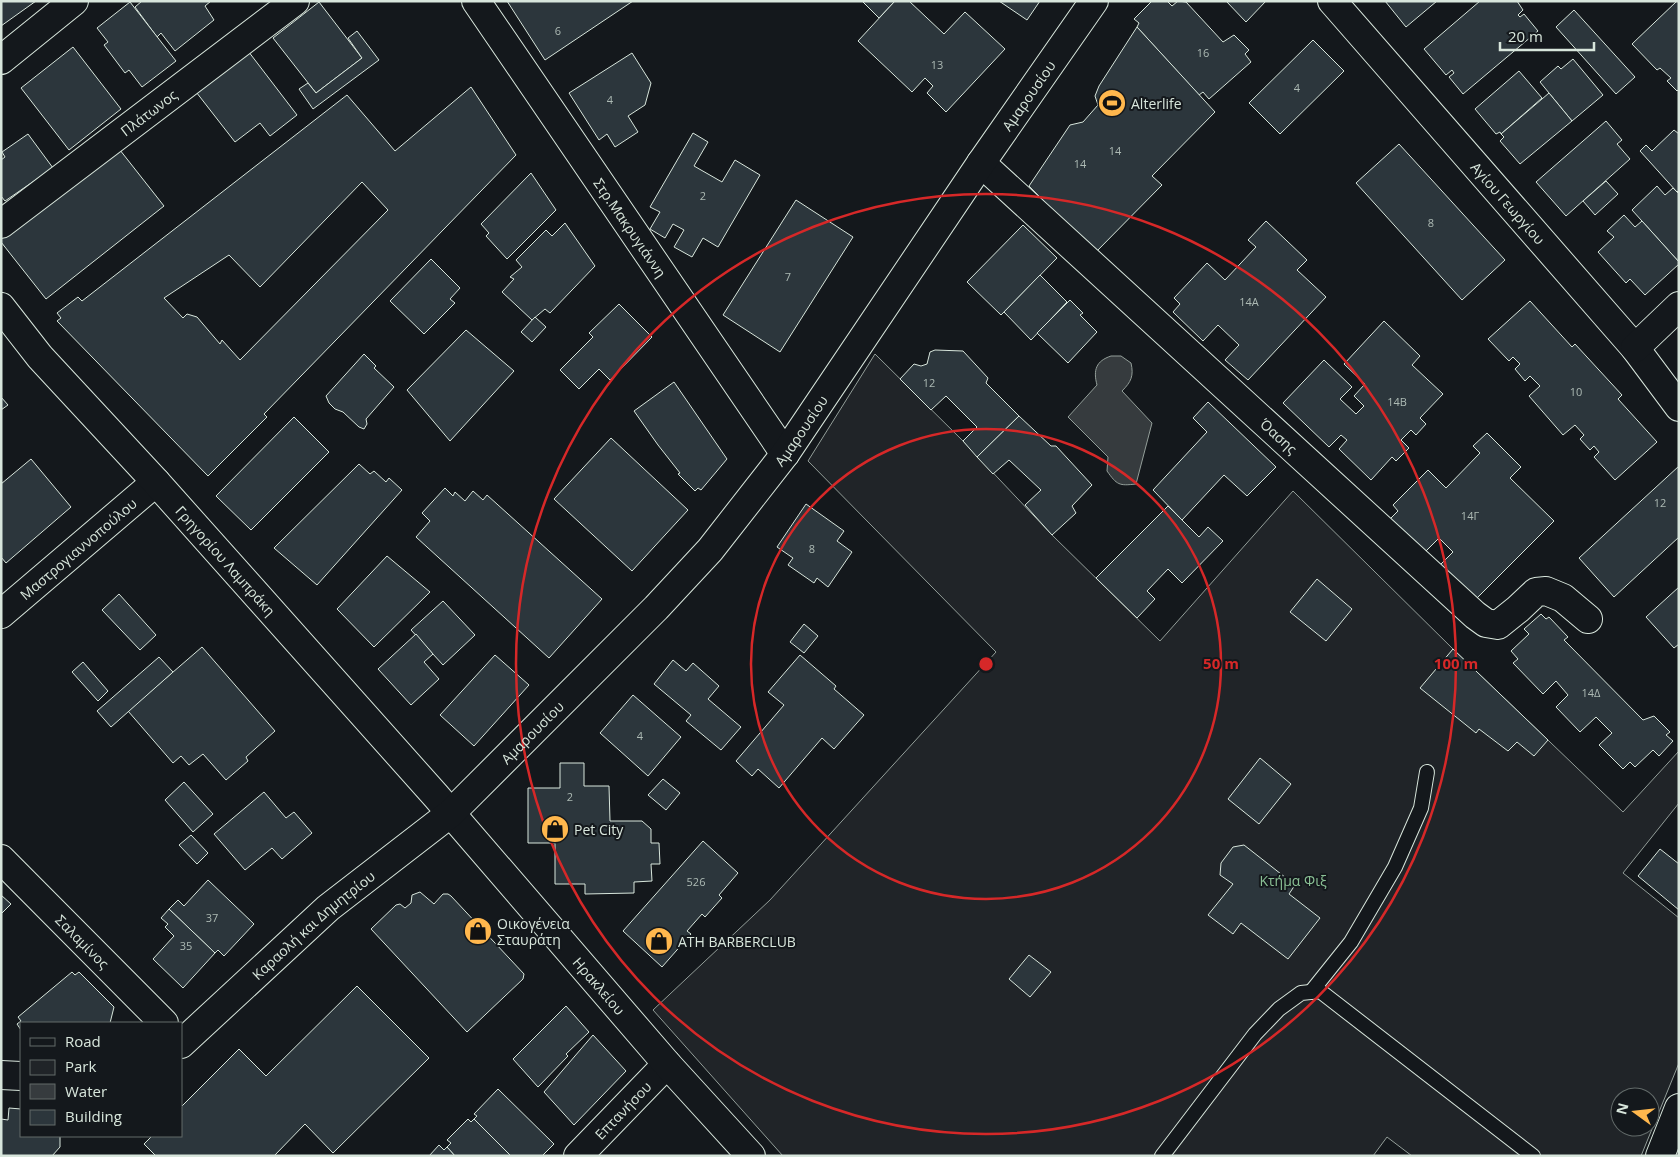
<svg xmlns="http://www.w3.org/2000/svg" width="1680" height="1157" font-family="'Open Sans',sans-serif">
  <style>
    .green { fill: #202428; stroke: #939e99; fill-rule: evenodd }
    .water { fill: #363b3e; stroke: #939e99 }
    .building { fill: #2c363c; stroke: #d8e6dc; fill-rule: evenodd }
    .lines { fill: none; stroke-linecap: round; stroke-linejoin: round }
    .lane-casing { stroke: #d8e6dc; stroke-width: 16 }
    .street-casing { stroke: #d8e6dc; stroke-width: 30 }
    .secondary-casing { stroke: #d8e6dc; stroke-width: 30 }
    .lane { stroke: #14181c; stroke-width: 14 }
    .street { stroke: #14181c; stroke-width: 28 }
    .secondary { stroke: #14181c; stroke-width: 28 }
    .ring { fill: none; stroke: #d62828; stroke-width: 2.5 }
    .labels { text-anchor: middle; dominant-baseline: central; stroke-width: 4; stroke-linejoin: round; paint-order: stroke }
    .number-label { font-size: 11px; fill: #adbab4 }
    .street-label { font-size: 14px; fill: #d8e6dc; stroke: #14181c }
    .poi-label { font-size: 14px; fill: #d8e6dc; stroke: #14181c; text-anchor: start }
    .park-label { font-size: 14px; fill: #8ac095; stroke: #14181c }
    .centre { fill: #d62828; stroke: #14181c; stroke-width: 2.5 }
    .ring-label { font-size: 15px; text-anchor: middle; font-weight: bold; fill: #d62828; stroke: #14181c; stroke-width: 4; stroke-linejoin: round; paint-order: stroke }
  </style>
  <rect width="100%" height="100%" fill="#14181c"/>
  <!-- green -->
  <path class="green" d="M875,354L963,441L1052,535L1160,641L1293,491L1453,649L1623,812L1679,751V803L1623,873L1679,918V1063L1641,1156H1412L1387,1137L1373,1156H783L653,1010L770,900L996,652L808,461ZM1620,1097H1650V1127H1620Z"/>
  <!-- water -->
  <path class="water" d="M1111,356H1121L1131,363C1134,376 1131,382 1122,391L1152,423L1136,484C1119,486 1117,485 1107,471L1108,457L1068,417L1097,385C1093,370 1096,361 1111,356Z"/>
  <!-- building -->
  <g class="building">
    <path d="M1,1H36L1,26Z"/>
    <path d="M142,1H211L205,6L214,20L175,51L161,33L157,37L135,7Z"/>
    <path d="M507,1H633L545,60Z"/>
    <path d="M862,1H895L879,18Z"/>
    <path d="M895,1H909L944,34L965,12L1005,49L946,112L927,93L933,86L925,78L912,92L858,41Z"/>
    <path d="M999,1H1040L1027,20Z"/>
    <path d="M1152,1H1167L1172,6L1178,1L1186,2L1223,42L1234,35L1249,50L1245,54L1251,62L1209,99L1203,92L1199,95L1137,27L1139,23L1134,19Z"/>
    <path d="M1226,1H1266L1246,22Z"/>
    <path d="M1385,1H1437L1406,27Z"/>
    <path d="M1480,1H1517L1523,10L1518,15L1520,17L1524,14L1538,31L1463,94L1449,77L1454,73L1452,70L1446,75L1424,49Z"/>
    <path d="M1677,1H1679V89L1677,91L1667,81L1671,78L1660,68L1657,70L1632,44Z"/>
    <path d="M130,2L176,61L142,87L129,70L125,73L104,45L108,42L97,28Z"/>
    <path d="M319,2L362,58L316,93L273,38Z"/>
    <path d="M1574,10L1635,77L1616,94L1556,27Z"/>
    <path d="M1137,27L1215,112L1152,176L1162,185L1095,253L1029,186L1070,125L1083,122L1098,105L1095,96L1099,86Z"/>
    <path d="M357,31L379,60L313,109L299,89L308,83L316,93L362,58L348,38Z"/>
    <path d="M1313,40L1344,71L1280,134L1249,103Z"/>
    <path d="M73,47L121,109L69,150L21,88Z"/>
    <path d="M245,47L297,115L270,136L260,123L235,142L193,88Z"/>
    <path d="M632,53L651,83L645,105L628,116L638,132L615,147L607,134L599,140L569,93Z"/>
    <path d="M1573,59L1603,95L1572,121L1540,82L1558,66L1561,69Z"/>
    <path d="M1519,71L1542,98L1501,134L1500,132L1496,134L1475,109Z"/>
    <path d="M471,87L516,155L264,414L267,417L208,476L57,321L61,318L57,313L78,297L82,301L347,95L395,151ZM362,182L388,210L240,360L222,340L220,344L197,317L187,314L183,318L164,298L229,255L260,287Z"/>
    <path d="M1549,93L1572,121L1520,164L1500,141L1504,137L1501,134Z"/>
    <path d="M1606,121L1622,140L1617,144L1630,159L1566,216L1536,182Z"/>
    <path d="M1674,130L1679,134V190L1677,192L1640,151L1646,145L1652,151Z"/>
    <path d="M693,133L708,142L694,166L722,182L735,160L760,175L718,247L703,238L692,257L674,247L684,230L673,224L665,238L650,229L660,212L650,207Z"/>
    <path d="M28,134L53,168L5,201L1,196V160L5,157L2,152Z"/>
    <path d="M1399,144L1505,260L1462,300L1356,183Z"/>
    <path d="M116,145L164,206L46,299L1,242V235Z"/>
    <path d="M531,173L556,210L507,259L486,236L489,233L481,224Z"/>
    <path d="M1606,181L1618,194L1595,215L1583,201Z"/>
    <path d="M1657,186L1665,195L1673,188L1679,194V262L1632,210Z"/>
    <path d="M796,200L853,237L780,352L723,315Z"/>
    <path d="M1624,215L1635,227L1642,221L1679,262V264L1645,295L1630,279L1626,283L1598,252L1614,237L1607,231Z"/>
    <path d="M1266,221L1307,260L1297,270L1326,297L1248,380L1225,360L1239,345L1218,325L1203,341L1173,312L1180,304L1174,298L1207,263L1225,280L1256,247L1248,240Z"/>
    <path d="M565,223L595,266L550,313L545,309L532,320L502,292L514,279L510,277L522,267L516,260L546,230L552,236Z"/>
    <path d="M1023,225L1057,258L1001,315L967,282Z"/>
    <path d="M431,259L460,288L450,299L455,303L424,334L390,301Z"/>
    <path d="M1040,275L1067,302L1031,340L1004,312Z"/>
    <path d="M1070,300L1083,313L1080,315L1097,332L1068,363L1037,333Z"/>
    <path d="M1530,301L1572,347L1575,344L1622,395L1618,399L1657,442L1615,480L1594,457L1599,452L1594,446L1590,450L1580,439L1584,435L1575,425L1563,435L1529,396L1540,386L1530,376L1525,381L1515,369L1520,364L1513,357L1509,361L1488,339Z"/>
    <path d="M619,304L652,337L610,380L599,369L579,389L560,370L593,337L589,333Z"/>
    <path d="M535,317L546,327L532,342L521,332Z"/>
    <path d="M1384,321L1420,356L1412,365L1443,394L1420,418L1426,424L1416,435L1411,430L1401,440L1409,448L1396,461L1392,457L1371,480L1339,449L1347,440L1341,435L1329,447L1283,403L1324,360L1352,387L1340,399L1356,414L1364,406L1354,396L1365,384L1344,364Z"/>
    <path d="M466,330L514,371L450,441L407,390Z"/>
    <path d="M935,350L963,351L988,378L986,383L1019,416L977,457L963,441L977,427L946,396L931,410L900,379L914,364L921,366L927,364L930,352Z"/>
    <path d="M364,354L376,366L374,368L394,387L366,419L367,424L364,429L359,427L343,412L335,409L329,403L326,396Z"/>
    <path d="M674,382L727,459L701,490L698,488L695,491L678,474L680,473L658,445L634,411Z"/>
    <path d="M1,397L8,405L1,410Z"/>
    <path d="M1208,402L1276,467L1247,496L1224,475L1182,520L1153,490L1207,432L1193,418Z"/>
    <path d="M1019,416L1051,446H1056L1092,485L1072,506L1076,513L1052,535L1025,505L1041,490L1009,460L993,474L977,457Z"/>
    <path d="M294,417L329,452L251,530L216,496Z"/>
    <path d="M1487,433L1521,467L1510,478L1554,521L1473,602L1438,567L1453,552L1439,538L1424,553L1390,519L1398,511L1393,505L1428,470L1446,488L1480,453L1473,446Z"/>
    <path d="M611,438L688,510L632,571L554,499Z"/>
    <path d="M31,459L71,507L6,563L1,557V484Z"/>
    <path d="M359,464L370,474L374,471L386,482L389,478L402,490L317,585L274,548Z"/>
    <path d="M1679,466V537L1614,597L1579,558Z"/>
    <path d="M445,488L453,496L455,492L465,501L473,491L483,500L487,495L602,599L549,658L416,537L430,521L422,513Z"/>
    <path d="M806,504L844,531L837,541L852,552L828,587L817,578L814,583L788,565L793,558L777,547Z"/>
    <path d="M1168,506L1199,537L1208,527L1223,541L1182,583L1168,569L1147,591L1155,599L1137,618L1096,578Z"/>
    <path d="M387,556L430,592L374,647L337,609Z"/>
    <path d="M1317,579L1352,609L1326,641L1290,612Z"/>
    <path d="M1679,587V644L1674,648L1646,617Z"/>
    <path d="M119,594L156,635L140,650L102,610Z"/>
    <path d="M443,601L475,635L443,665L411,630Z"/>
    <path d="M1541,614L1546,619L1549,617L1568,637L1564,640L1643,720L1654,716L1670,732L1666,735L1673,741L1659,756L1653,750L1635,767L1630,762L1623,769L1599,745L1612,733L1596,717L1580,732L1556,707L1568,695L1556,681L1543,694L1513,663L1518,659L1511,651L1529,634L1524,629Z"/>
    <path d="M804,624L818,636L804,653L790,642Z"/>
    <path d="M416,634L433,654L424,662L439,679L411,705L378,669Z"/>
    <path d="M202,647L275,731L246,757L248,761L226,780L203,754L189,765L181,756L173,763L128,711Z"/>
    <path d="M1453,649L1548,740L1534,756L1517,742L1508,751L1479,729L1476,733L1420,688Z"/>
    <path d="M495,655L529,685L474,746L440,715Z"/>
    <path d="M800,655L836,686L834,689L864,715L834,749L822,738L779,788L758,769L752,776L736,761L784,705L768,692Z"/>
    <path d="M159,657L173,672L111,727L97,711Z"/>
    <path d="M673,660L686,671L693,663L719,686L708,699L741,727L721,750L686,721L691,715L654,684Z"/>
    <path d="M83,662L108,691L98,701L72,672Z"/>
    <path d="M633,695L681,737L648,776L600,733Z"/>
    <path d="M1260,758L1291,784L1259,824L1228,799Z"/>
    <path d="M560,763H584V786H609L610,821H642L651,829V843H659L660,864H651L652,881L634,882V893L585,894V884H555V843H528V788H560Z"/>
    <path d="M663,779L680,793L666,810L648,795Z"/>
    <path d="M184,782L213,814L193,832L165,800Z"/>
    <path d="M264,792L286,818L294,812L312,833L282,859L272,848L245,870L214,834Z"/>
    <path d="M191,835L208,853L197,864L179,845Z"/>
    <path d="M703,841L738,873L719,895L722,898L705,917L702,914L687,931L691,934L662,967L623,931Z"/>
    <path d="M1244,845L1295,885L1289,894L1320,918L1288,959L1241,923L1233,934L1208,915L1233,884L1220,875L1221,863L1233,847Z"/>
    <path d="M1660,849L1679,864V910L1638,876Z"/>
    <path d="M208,880L254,924L224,956L218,950L215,953L169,909L178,900L184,906Z"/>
    <path d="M420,892L434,904L443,894H448L451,896L524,974L523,979L467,1032L371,929L396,905L400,904L405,908L411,903L412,895Z"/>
    <path d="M1,895L11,904L1,914Z"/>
    <path d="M169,909L215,953L183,988L153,959L174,936L165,927L168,924L161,918Z"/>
    <path d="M1029,955L1051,972L1030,997L1009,979Z"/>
    <path d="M72,972L75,975L79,972L114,1007L110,1023H21V1030L17,1024L21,1021L18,1017Z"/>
    <path d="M357,986L429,1058L333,1153L305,1124L274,1156H156L144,1144L152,1136H181V1107L239,1049L266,1076Z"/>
    <path d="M566,1006L589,1032L566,1054L568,1056L538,1087L513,1059Z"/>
    <path d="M593,1035L626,1071L574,1125L544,1092Z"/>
    <path d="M498,1089L554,1144L542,1156H511L474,1119L477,1116L474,1114Z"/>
    <path d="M9,1108L21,1109V1136H60V1147L52,1156H1V1119L8,1120Z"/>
    <path d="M468,1119L471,1122L474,1119L511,1156H455L447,1147L451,1143L447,1140Z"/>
    <path d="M439,1145L444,1150L447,1147L455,1156H429Z"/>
  </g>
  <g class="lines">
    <defs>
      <g id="lane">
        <path d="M1311,992L1351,942L1395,867L1421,808L1427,772"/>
        <path d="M1162,1156L1255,1034L1279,1009L1301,993L1320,991L1533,1156"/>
      </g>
      <g id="street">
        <path id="s1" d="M476,1L785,454"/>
        <path id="s2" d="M1332,1L1635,348L1679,407"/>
        <path d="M1,60L74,1"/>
        <path id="s3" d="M981,163L1475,615L1486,623L1498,625L1518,609L1536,592L1546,591L1563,598L1588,619"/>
        <path id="s4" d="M1,224L295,1"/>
        <path d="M1635,348L1679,306"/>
        <path id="s5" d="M1,614L156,482"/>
        <path id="s6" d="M1,859L164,1023"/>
        <path id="s7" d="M578,1156L667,1064"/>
        <path d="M1660,1156L1679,1108"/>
      </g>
      <g id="secondary">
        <path id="s8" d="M1,307L40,357L156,482L436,796L667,1064L751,1156"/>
        <path id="s9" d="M181,1044L328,908L451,813L656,608L710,550L785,454L981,163L1094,1"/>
        <path d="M1,1075L21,1076"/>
      </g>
    </defs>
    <!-- lane casing -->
    <use href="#lane" class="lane-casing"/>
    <!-- street casing -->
    <use href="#street" class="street-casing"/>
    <!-- secondary casing -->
    <use href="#secondary" class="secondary-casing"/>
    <!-- lane -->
    <use href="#lane" class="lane"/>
    <!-- street -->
    <use href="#street" class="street"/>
    <!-- secondary -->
    <use href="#secondary" class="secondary"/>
  </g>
  <!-- distance rings -->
  <g class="ring">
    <circle cx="986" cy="664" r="235"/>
    <circle cx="986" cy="664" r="470"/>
  </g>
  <!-- icons -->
  <defs>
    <symbol id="stadium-disc" viewBox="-11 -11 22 22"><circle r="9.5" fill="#ffb74d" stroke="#14181c"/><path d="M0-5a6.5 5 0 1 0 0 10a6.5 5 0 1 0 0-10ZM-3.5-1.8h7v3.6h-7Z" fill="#111"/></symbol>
    <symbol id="shop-disc" viewBox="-11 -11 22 22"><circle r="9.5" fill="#ffb74d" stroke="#14181c"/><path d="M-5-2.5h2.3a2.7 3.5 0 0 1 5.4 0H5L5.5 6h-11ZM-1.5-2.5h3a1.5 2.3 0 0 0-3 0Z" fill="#111"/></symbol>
  </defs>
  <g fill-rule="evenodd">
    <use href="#stadium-disc" x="1096" y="87" width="32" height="32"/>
    <use href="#shop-disc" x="539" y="813" width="32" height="32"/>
    <use href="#shop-disc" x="462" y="915" width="32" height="32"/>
    <use href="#shop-disc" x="643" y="925" width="32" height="32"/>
  </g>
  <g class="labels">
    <!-- number labels -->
    <g class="number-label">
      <text x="558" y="30">6</text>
      <text x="1203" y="52">16</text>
      <text x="937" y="64">13</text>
      <text x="1297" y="87">4</text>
      <text x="610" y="99">4</text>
      <text x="1115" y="150">14</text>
      <text x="1080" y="163">14</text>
      <text x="703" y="195">2</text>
      <text x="1431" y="222">8</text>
      <text x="788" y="276">7</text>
      <text x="1249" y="301">14A</text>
      <text x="929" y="382">12</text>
      <text x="1576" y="391">10</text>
      <text x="1397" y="401">14B</text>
      <text x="1660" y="502">12</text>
      <text x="1470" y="515">14Γ</text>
      <text x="812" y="548">8</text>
      <text x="1591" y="692">14Δ</text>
      <text x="640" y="735">4</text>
      <text x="570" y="796">2</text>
      <text x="696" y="881">526</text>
      <text x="212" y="917">37</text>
      <text x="186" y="945">35</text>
    </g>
    <!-- street labels -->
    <g class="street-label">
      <text stroke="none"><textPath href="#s9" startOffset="1280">Αμαρουσίου</textPath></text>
      <text stroke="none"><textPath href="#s4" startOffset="185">Πλάτωνος</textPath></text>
      <text stroke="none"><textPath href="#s2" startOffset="268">Αγίου Γεωργίου</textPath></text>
      <text stroke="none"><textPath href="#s1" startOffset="274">Στρ.Μακρυγιάννη</textPath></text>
      <text stroke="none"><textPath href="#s9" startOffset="875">Αμαρουσίου</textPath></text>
      <text stroke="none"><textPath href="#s3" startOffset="404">Όασης</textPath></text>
      <text stroke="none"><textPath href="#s5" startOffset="101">Μαστρογιαννοπούλου</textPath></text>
      <text stroke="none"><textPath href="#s8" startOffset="339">Γρηγορίου Λαμπράκη</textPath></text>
      <text stroke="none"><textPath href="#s9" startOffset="470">Αμαρουσίου</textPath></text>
      <text stroke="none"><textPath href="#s9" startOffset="178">Καραολή και Δημητρίου</textPath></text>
      <text stroke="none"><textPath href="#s6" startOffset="116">Σαλαμίνος</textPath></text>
      <text stroke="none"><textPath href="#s8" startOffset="905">Ηρακλείου</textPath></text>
      <text stroke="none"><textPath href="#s7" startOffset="64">Επτανήσου</textPath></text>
    </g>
    <!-- poi labels -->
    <g class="poi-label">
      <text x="1131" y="103">Alterlife</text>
      <text x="574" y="829">Pet City</text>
      <text x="497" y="923">Οικογένεια<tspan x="497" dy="16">Σταυράτη</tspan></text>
      <text x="678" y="941">ATH BARBERCLUB</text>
    </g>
    <!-- park labels -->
    <g class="park-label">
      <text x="1293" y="880">Κτήμα Φιξ</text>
    </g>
  </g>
  <circle cx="986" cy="664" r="8" class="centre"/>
  <g class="ring-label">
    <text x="1221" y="669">50 m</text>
    <text x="1456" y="669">100 m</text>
  </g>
  <!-- border -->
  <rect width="1680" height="1157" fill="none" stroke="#d8e6dc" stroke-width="5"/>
  <!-- legend -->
  <rect x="20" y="1022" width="162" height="115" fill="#14181c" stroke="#626a69"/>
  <rect x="30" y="1038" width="25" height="8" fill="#14181c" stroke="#626a69"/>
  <text x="65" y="1047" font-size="15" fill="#d8e6dc">Road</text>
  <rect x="30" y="1060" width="25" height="15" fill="#202428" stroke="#626a69"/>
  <text x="65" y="1072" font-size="15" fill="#d8e6dc">Park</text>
  <rect x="30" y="1084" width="25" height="15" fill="#363b3e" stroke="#626a69"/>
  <text x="65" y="1097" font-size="15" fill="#d8e6dc">Water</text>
  <rect x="30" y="1110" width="25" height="15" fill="#2c363c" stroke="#626a69"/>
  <text x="65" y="1122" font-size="15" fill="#d8e6dc">Building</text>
  <!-- north arrow -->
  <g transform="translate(1635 1112) rotate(285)"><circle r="24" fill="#14181c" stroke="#626a69"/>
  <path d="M0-4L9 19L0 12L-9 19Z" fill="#ffb74d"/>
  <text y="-8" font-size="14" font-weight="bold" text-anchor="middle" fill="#d8e6dc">N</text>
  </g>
  <!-- scale -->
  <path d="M1500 42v8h94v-8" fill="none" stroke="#d8e6dc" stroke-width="2.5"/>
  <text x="1508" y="42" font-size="15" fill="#d8e6dc" stroke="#14181c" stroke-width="4" paint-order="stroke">20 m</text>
</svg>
